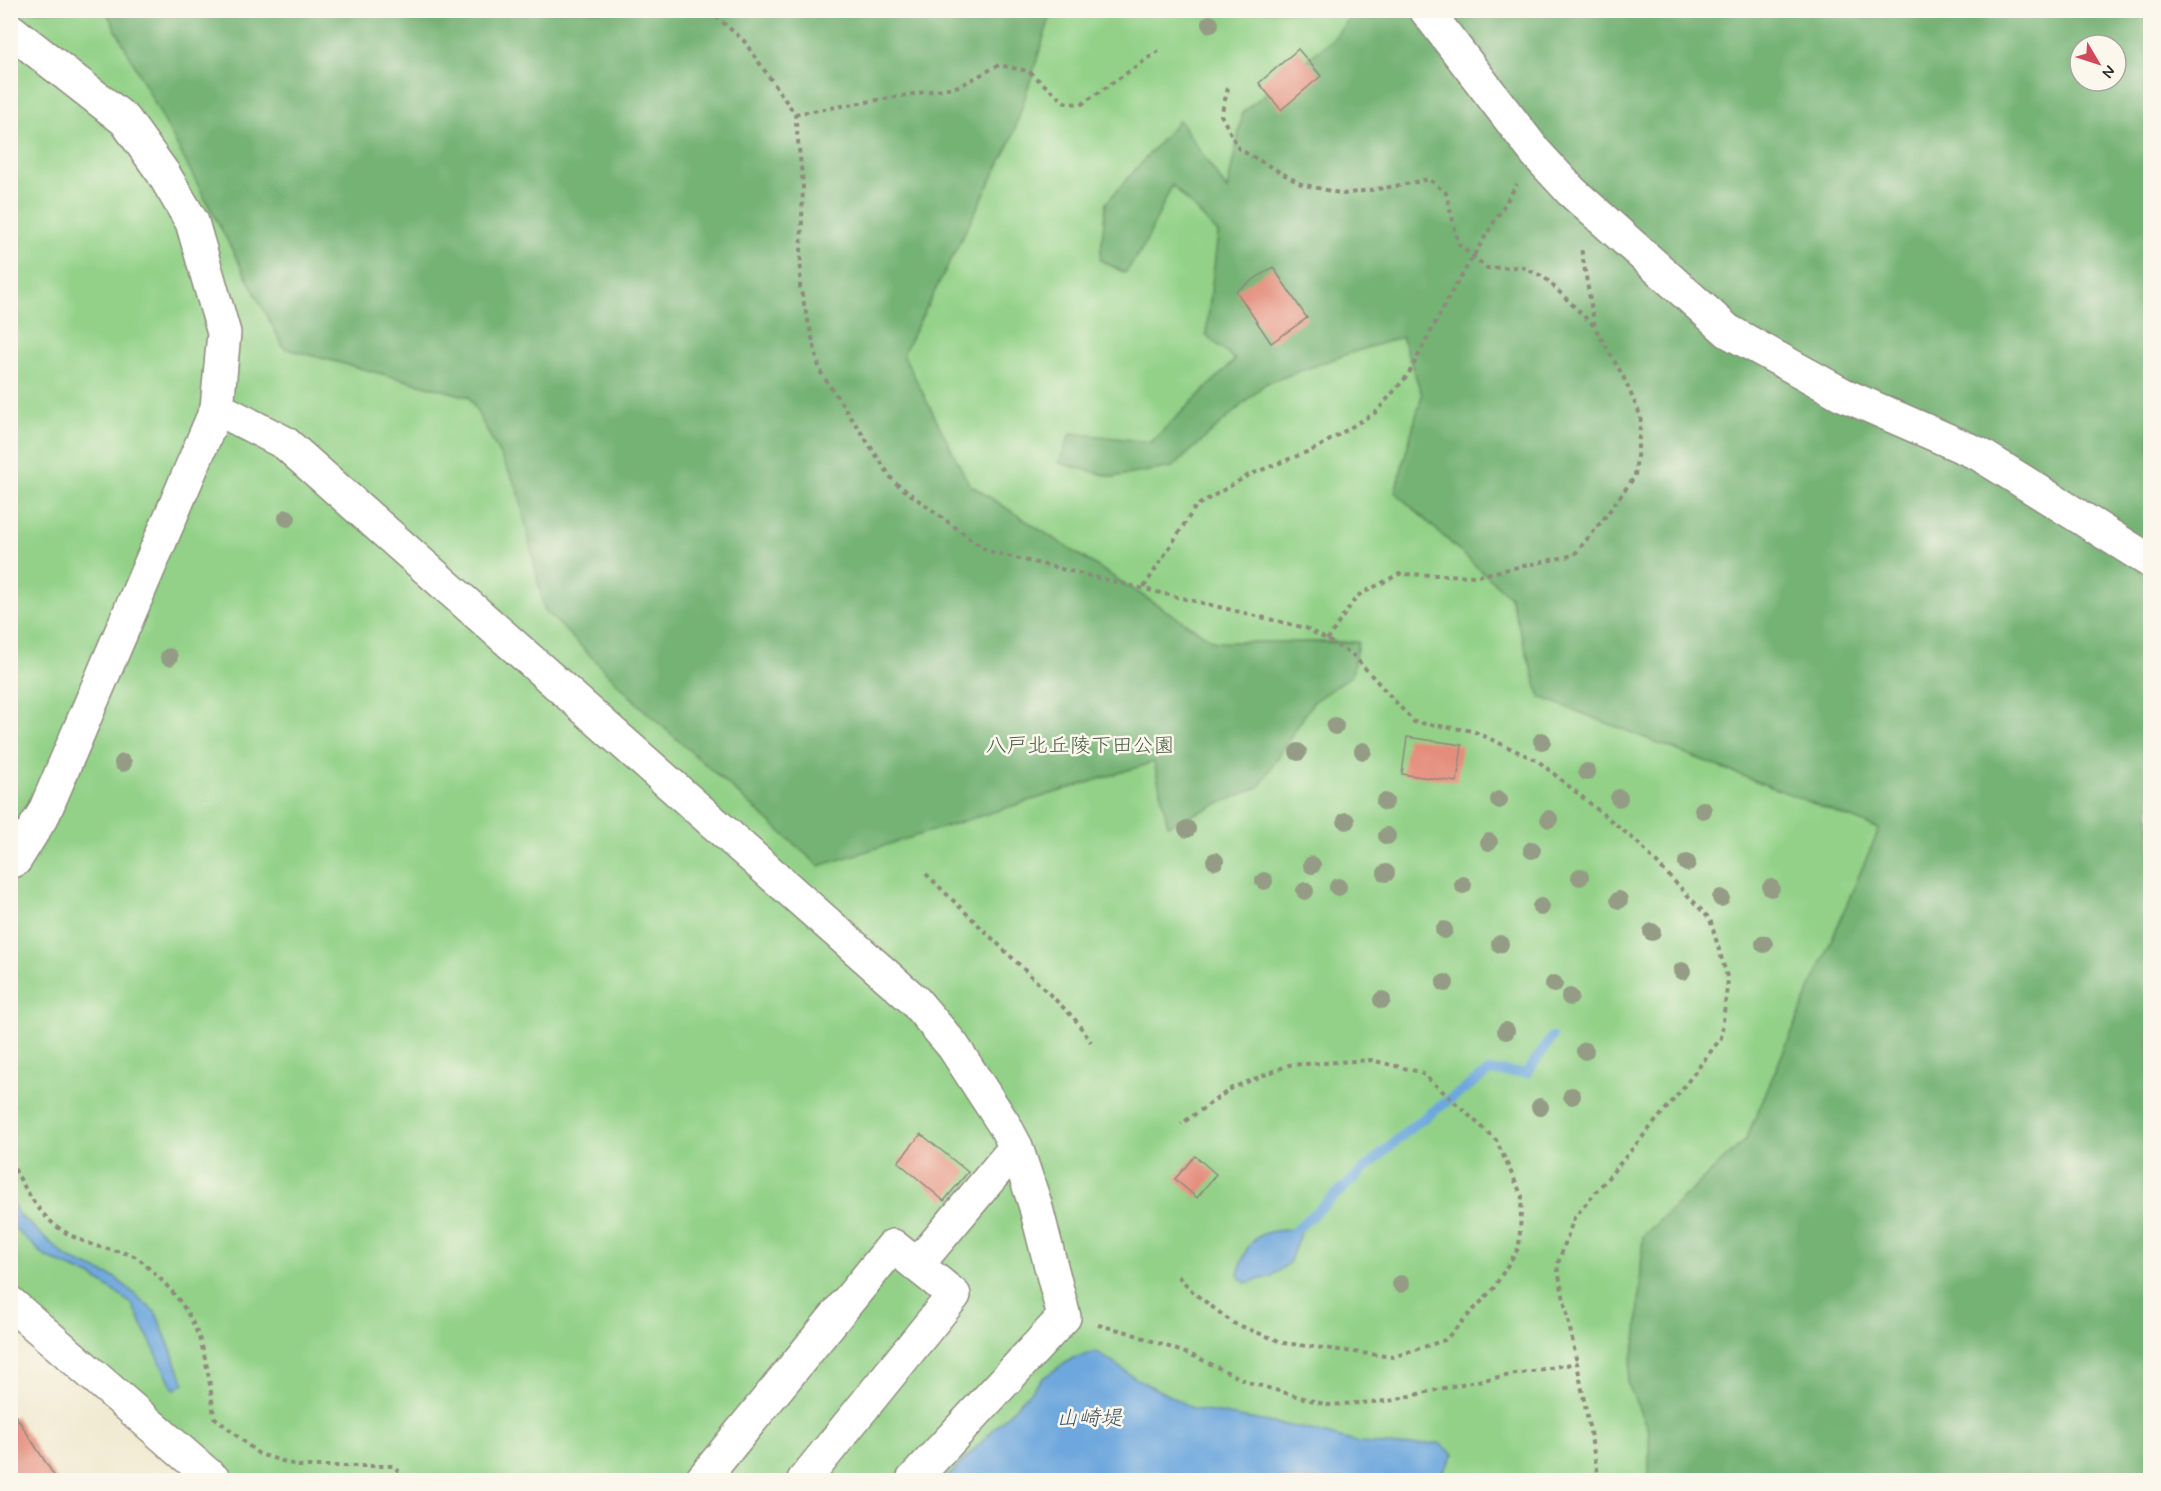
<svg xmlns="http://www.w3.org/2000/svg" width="2161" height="1491" font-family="Mynerve,'Klee One',sans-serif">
<rect width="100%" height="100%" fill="#fbf7ec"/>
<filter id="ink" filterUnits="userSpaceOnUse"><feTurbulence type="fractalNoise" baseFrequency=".0167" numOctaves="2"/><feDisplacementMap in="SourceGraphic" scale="12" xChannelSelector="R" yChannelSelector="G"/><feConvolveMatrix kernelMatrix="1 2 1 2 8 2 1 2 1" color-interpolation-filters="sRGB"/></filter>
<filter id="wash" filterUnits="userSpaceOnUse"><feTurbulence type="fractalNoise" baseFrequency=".008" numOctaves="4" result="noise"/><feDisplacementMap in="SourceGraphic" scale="24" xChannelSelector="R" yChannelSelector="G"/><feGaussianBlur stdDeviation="1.35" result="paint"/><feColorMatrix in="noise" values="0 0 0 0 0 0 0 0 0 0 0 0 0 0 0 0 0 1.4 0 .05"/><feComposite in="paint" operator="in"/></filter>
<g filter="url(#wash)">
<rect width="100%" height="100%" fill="#f1ead1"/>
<polygon fill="#92d187" stroke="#5e7e59" stroke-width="1.5" points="11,11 1499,11 1812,303 2150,1480 212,1480 11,1303"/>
<g fill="#75b374" stroke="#506f50" stroke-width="1.5" fill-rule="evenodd">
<polygon points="106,11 1052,11 1012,139 903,354 969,484 1215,642 1358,642 1352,675 1313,702 1259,787 1168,825 1154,762 819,866 642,708 544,609 518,489 469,397 284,348"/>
<path d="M1355,11H2150V1480H1649V1432L1627,1382L1637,1335L1643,1236L1746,1139L1879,829L1540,697L1510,597L1395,492L1422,395L1402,337L1347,354L1265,384L1173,467L1113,477L1059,463L1071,433L1151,442L1235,360L1206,335L1218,233L1172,185L1144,246L1125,273L1100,260L1106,203L1179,120L1227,190L1243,112L1333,39ZM2080,45H2116V81H2080Z"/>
</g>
<g fill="#6da7dd" stroke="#4c6984" stroke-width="1.5">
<polygon points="10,1196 18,1214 68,1258 116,1278 156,1313 184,1383 174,1390 132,1304 93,1277 46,1257 11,1225"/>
<path d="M1303,1226L1289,1263L1270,1277L1245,1283L1238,1275C1244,1253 1249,1234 1275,1231C1286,1230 1293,1230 1303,1226Z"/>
<polygon points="1097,1352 1137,1379 1194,1409 1307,1429 1359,1443 1400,1446 1439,1443 1454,1454 1437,1480 945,1480 1044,1377 1073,1358"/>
</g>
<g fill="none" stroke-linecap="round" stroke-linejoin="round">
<polyline stroke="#6da7dd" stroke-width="10" points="1289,1236 1413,1126 1470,1085 1490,1071 1527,1073 1552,1037"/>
</g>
<g id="blocks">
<g fill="#e48d7c">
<polygon points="1298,49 1321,76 1281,110 1259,83"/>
<polygon points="1273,267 1307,318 1271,343 1236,291"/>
<polygon points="1407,737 1462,745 1457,782 1402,774"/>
<polygon points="921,1134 968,1172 944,1201 898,1162"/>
<polygon points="1195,1156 1216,1174 1197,1198 1175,1179"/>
<polygon points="16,1416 57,1480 10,1480 10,1420"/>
</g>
</g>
</g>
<g filter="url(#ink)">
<use href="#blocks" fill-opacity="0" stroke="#8e8a7e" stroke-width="1.5"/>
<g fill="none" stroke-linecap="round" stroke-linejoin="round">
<defs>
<g id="minor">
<polyline points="1426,10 1536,153 1571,191 1728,331 1842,394 1979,454 2150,561"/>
<polyline points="10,30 125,120 163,173 192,222 224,333 217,408 44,813 15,860 10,862"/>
<polyline points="217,408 285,443 914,1000 953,1046 1005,1126 1016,1147 1035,1204 1064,1317 913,1480"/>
<polyline points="917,1265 1016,1147"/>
<polyline points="10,1303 214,1480"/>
<polyline points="702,1480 893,1246 954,1295 804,1480"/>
</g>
</defs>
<use href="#minor" stroke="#8e8a7e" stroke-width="36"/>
<g stroke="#8e8a7e" stroke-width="4" stroke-dasharray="4.5 4.5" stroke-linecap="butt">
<polyline points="709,10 744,41 795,114 803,184 800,287 820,371 894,482 987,551 1306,628 1352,654 1414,722 1473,731 1538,761 1636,841 1710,919 1728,980 1721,1038 1676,1097 1574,1218 1557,1266 1577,1363"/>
<polyline points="1228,88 1221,115 1239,149 1301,184 1343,194 1397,186 1429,179 1446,193 1459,245 1487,268 1522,267 1544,277 1594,326"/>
<polyline points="795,114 960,86 999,65 1028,71 1066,103 1082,104 1160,50"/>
<polyline points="1144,587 1196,506 1249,475 1317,448 1376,412 1408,375 1451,293 1517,184"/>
<polyline points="1327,640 1357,596 1399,574 1477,576 1574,555 1605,517 1635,476 1641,417 1623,376 1595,328 1581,248"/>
<polyline points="926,874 1074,1018 1091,1042"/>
<path d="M10,1161C34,1204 45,1229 94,1245C107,1250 122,1251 134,1256C142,1260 149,1269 155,1274C202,1317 207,1357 214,1417L259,1454L299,1466H393L409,1480"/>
<polyline points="1178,1276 1194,1293 1233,1323 1284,1343 1393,1357 1445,1340 1493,1289 1519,1247 1522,1196 1496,1140 1438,1087 1420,1072 1371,1060 1289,1065 1232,1088 1181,1124"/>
<polyline points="1098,1325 1127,1332 1194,1356 1248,1382 1327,1405 1389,1401 1466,1383 1577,1363 1599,1480"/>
</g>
<use href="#minor" stroke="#fff" stroke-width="33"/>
</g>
<g fill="#959c85">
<circle cx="1210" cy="24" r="9"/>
<circle cx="287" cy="518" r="9"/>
<circle cx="169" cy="657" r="9"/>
<circle cx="1335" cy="726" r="9"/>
<circle cx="1542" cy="741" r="9"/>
<circle cx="1363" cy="751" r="9"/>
<circle cx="1298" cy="752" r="9"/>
<circle cx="123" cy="763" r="9"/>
<circle cx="1587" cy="772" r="9"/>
<circle cx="1619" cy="798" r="9"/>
<circle cx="1499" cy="800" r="9"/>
<circle cx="1385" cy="802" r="9"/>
<circle cx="1703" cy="810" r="9"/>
<circle cx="1549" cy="819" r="9"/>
<circle cx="1346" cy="821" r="9"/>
<circle cx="1187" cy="829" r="9"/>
<circle cx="1387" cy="836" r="9"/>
<circle cx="1489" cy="842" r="9"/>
<circle cx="1532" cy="850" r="9"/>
<circle cx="1215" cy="861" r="9"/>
<circle cx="1687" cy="863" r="9"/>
<circle cx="1312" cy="865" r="9"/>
<circle cx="1386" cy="873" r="9"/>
<circle cx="1580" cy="877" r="9"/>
<circle cx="1264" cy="881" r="9"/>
<circle cx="1463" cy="885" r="9"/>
<circle cx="1338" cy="887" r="9"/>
<circle cx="1771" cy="888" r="9"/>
<circle cx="1305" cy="891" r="9"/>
<circle cx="1721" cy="898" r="9"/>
<circle cx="1619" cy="900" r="9"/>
<circle cx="1541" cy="907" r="9"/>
<circle cx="1444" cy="930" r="9"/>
<circle cx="1652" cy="932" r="9"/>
<circle cx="1500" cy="944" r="9"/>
<circle cx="1764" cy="944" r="9"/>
<circle cx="1682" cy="971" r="9"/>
<circle cx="1445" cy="983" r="9"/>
<circle cx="1554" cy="984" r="9"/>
<circle cx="1570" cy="997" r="9"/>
<circle cx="1382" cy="1000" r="9"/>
<circle cx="1506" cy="1031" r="9"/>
<circle cx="1585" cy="1051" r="9"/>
<circle cx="1572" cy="1096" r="9"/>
<circle cx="1540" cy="1107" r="9"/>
<circle cx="1401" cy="1284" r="9"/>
</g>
</g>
<g text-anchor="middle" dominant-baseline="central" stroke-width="5" stroke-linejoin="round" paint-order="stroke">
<g font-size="21" fill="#4a5d47" stroke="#fbf7ec">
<text x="1080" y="746">八戸北丘陵下田公園</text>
</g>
<g font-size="22" font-style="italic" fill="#425669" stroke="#fbf7ec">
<text x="1089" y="1419">山崎堤</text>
</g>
</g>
<rect width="2161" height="1491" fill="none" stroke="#fbf7ec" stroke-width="36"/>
<g transform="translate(2098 63) rotate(129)"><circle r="28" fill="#fbf7ec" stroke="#a8a59f" stroke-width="1.5"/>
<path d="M0-4.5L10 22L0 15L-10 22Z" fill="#d1495b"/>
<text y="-9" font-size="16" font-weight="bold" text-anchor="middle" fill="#2b2b2b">N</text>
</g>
</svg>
